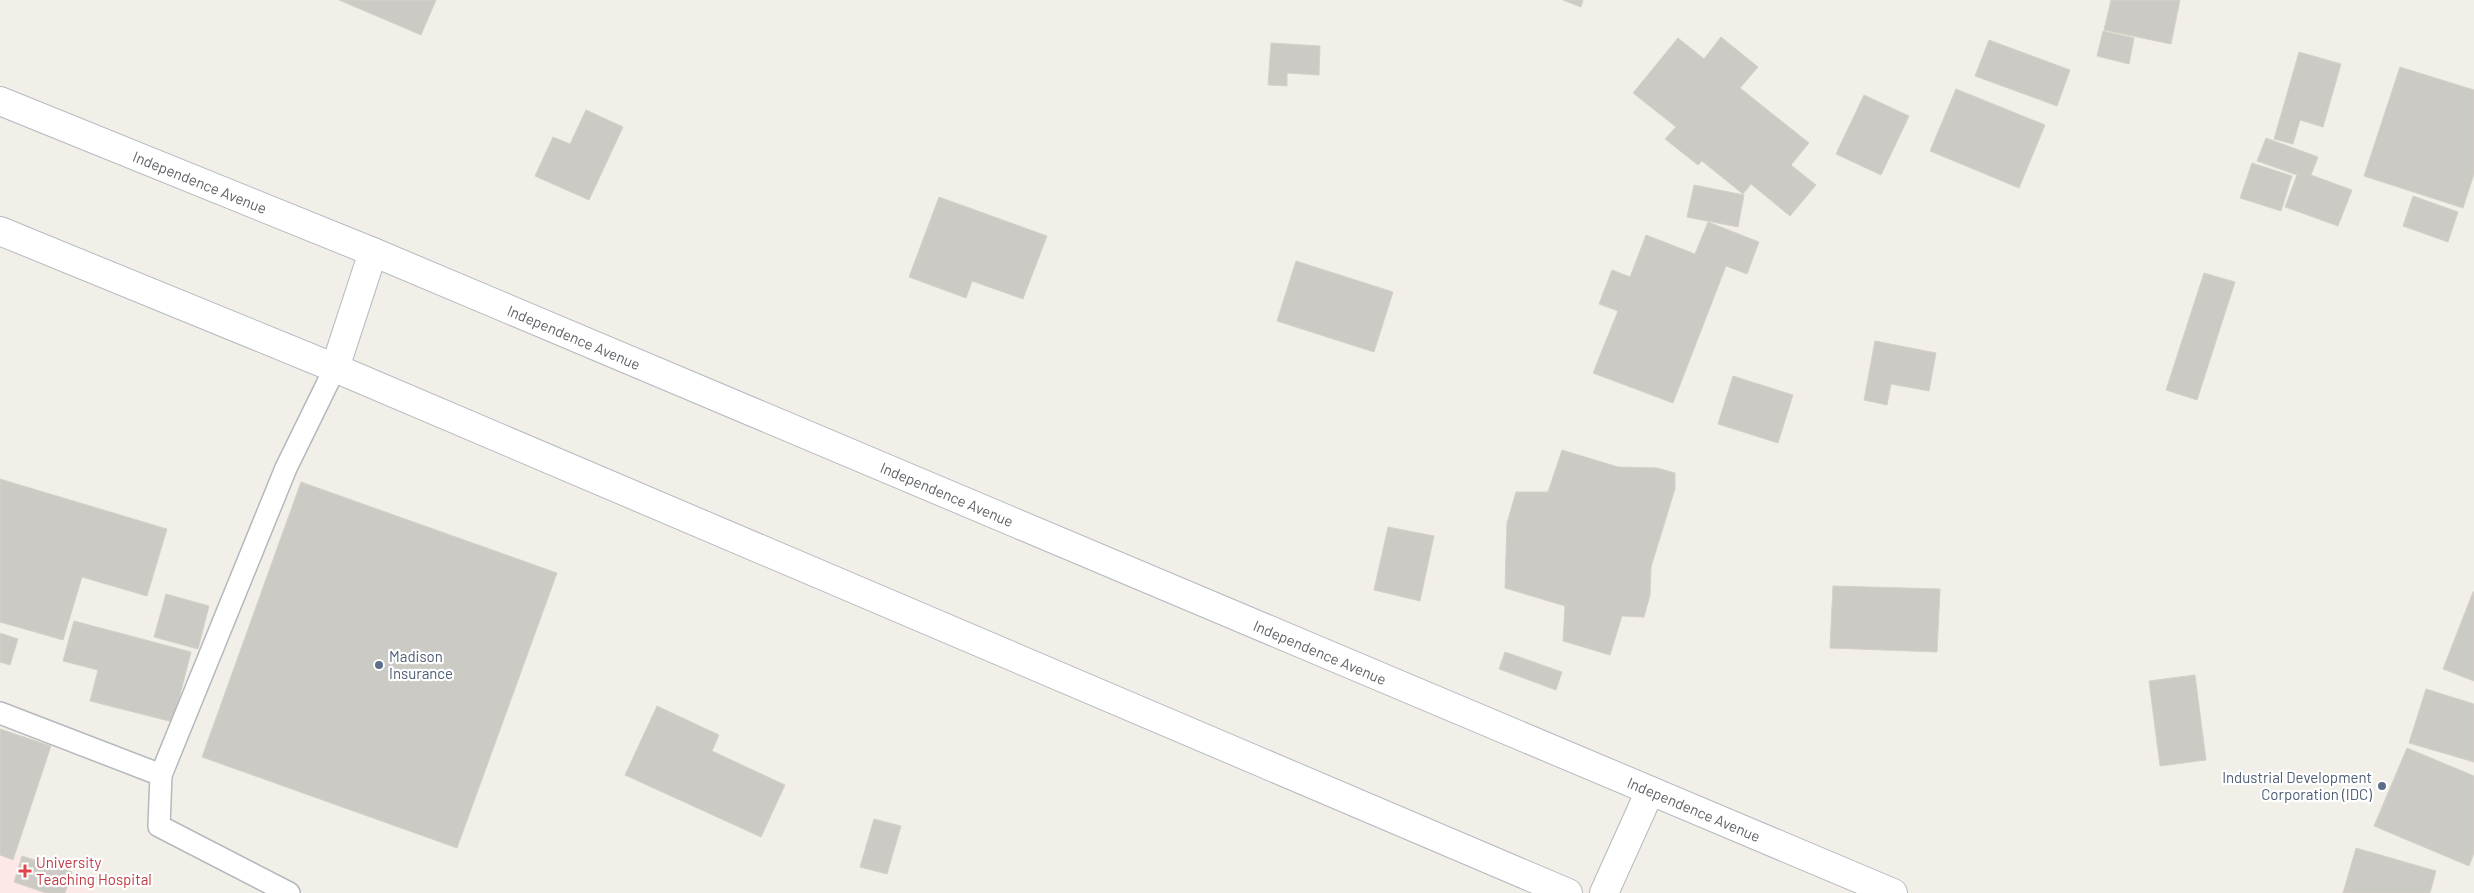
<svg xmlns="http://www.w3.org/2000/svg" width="2474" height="893" font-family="Barlow,sans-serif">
<rect width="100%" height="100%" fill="#f1efe8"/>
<polygon fill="#fce8e6" points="0,848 98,893 0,893"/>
<g fill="#cccac5" stroke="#d6d1c6">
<polygon points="339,0 436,0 421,35"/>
<polygon points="1563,0 1583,0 1581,7"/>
<polygon points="2111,0 2180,0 2171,44 2104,30"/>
<polygon points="2103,31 2134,38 2129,64 2097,56"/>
<polygon points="1721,37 1758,67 1740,88 1809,143 1791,165 1816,185 1790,216 1751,184 1743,194 1702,161 1698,165 1665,139 1676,127 1633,93 1678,38 1704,59"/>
<polygon points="1989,40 2070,70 2057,106 1975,76"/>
<polygon points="1271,43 1320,46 1319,75 1287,73 1287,86 1268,85"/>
<polygon points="2299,52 2341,64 2323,127 2300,120 2293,144 2274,139"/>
<polygon points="2400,67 2474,90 2474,174 2463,208 2364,176"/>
<polygon points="1956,89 2045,125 2019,188 1930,151"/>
<polygon points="1864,95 1909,116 1881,175 1836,154"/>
<polygon points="586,110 623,127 589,200 535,176 553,137 570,144"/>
<polygon points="2266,138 2318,157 2311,175 2352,190 2338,226 2285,207 2297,175 2257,161"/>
<polygon points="2252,163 2292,176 2281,211 2240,198"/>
<polygon points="1694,185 1744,195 1738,227 1687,217"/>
<polygon points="2413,196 2458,212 2448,242 2403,226"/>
<polygon points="939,197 1047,236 1023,299 972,281 966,298 909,277"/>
<polygon points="1708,222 1759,242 1747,274 1726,266 1673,403 1593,373 1618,311 1599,304 1612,270 1630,277 1646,235 1695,254"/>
<polygon points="1296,261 1393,292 1374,352 1277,321"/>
<polygon points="2204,273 2235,282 2197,400 2166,390"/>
<polygon points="1875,341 1936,353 1929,391 1891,384 1887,405 1864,400"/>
<polygon points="1733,376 1793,395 1778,443 1718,424"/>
<polygon points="1562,450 1618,467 1657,468 1675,473 1675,489 1651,567 1650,595 1644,617 1622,616 1610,655 1563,641 1565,606 1505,588 1507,523 1516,492 1548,492"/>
<polygon points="0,479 167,529 147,596 82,577 63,640 0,622"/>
<polygon points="301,482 557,573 457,848 202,757"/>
<polygon points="1388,527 1434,536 1420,601 1374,590"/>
<polygon points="1833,586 1940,589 1937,652 1830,648"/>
<polygon points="2473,592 2474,592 2474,681 2443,669"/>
<polygon points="166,594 209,606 198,649 154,637"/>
<polygon points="74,621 191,652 173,722 90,701 98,670 63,661"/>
<polygon points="0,633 18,639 10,665 0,662"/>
<polygon points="1505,652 1562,672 1556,690 1499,669"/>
<polygon points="2195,675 2206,760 2160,766 2149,681"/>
<polygon points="2426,689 2474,704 2474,762 2409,743"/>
<polygon points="657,706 719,735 712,751 785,785 761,837 625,775"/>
<polygon points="0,729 51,746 13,860 0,855"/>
<polygon points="2407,748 2474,776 2474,853 2469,866 2374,826"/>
<polygon points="874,819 901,826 887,874 860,867"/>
<polygon points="2356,848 2436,871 2430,893 2343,893"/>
<polygon points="22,856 72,872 65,893 46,893 14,882"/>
</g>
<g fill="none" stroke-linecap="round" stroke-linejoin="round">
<defs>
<g id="lane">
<polyline points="0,713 161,775"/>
<polyline points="289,893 159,826 161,775 286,468 335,368"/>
</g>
<polyline id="street" points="1604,893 1650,791"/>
<g id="secondary">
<polyline points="0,101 373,252 1893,893"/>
<polyline points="0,231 335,368 1568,893"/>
<polyline points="335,368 373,252"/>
</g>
</defs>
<use href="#lane" stroke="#b5b8bc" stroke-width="24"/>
<use href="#street" stroke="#b5b8bc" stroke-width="30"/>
<use href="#secondary" stroke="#b6babf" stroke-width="30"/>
<use href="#lane" stroke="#fff" stroke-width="21"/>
<use href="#street" stroke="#fff" stroke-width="28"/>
<use href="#secondary" stroke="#fff" stroke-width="28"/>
</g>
<g fill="#5c6f8a" stroke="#fff" stroke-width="2">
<circle cx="379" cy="665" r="5"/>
<circle cx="2382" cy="786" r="5"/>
</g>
<path fill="#e0444e" stroke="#fff" stroke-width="2" d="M22.5 863.5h5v5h5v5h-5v5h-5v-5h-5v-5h5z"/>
<g text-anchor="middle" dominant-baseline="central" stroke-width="4.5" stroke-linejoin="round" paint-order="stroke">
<g font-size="15" fill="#5f6368" stroke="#fff">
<text transform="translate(200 182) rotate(22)">Independence Avenue</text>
<text transform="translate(574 337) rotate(23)">Independence Avenue</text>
<text transform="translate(947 494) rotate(23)">Independence Avenue</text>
<text transform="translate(1320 652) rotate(23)">Independence Avenue</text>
<text transform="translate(1694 809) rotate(23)">Independence Avenue</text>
</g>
<g font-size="15" fill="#4e5e75" stroke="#fff" text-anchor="start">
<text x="389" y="656">Madison<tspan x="389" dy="17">Insurance</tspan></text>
<text x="2372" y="777" text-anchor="end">Industrial Development<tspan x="2372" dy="17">Corporation (IDC)</tspan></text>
</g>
<g font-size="15" fill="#be3a42" stroke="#fff" text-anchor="start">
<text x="36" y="862">University<tspan x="36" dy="17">Teaching Hospital</tspan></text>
</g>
</g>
</svg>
